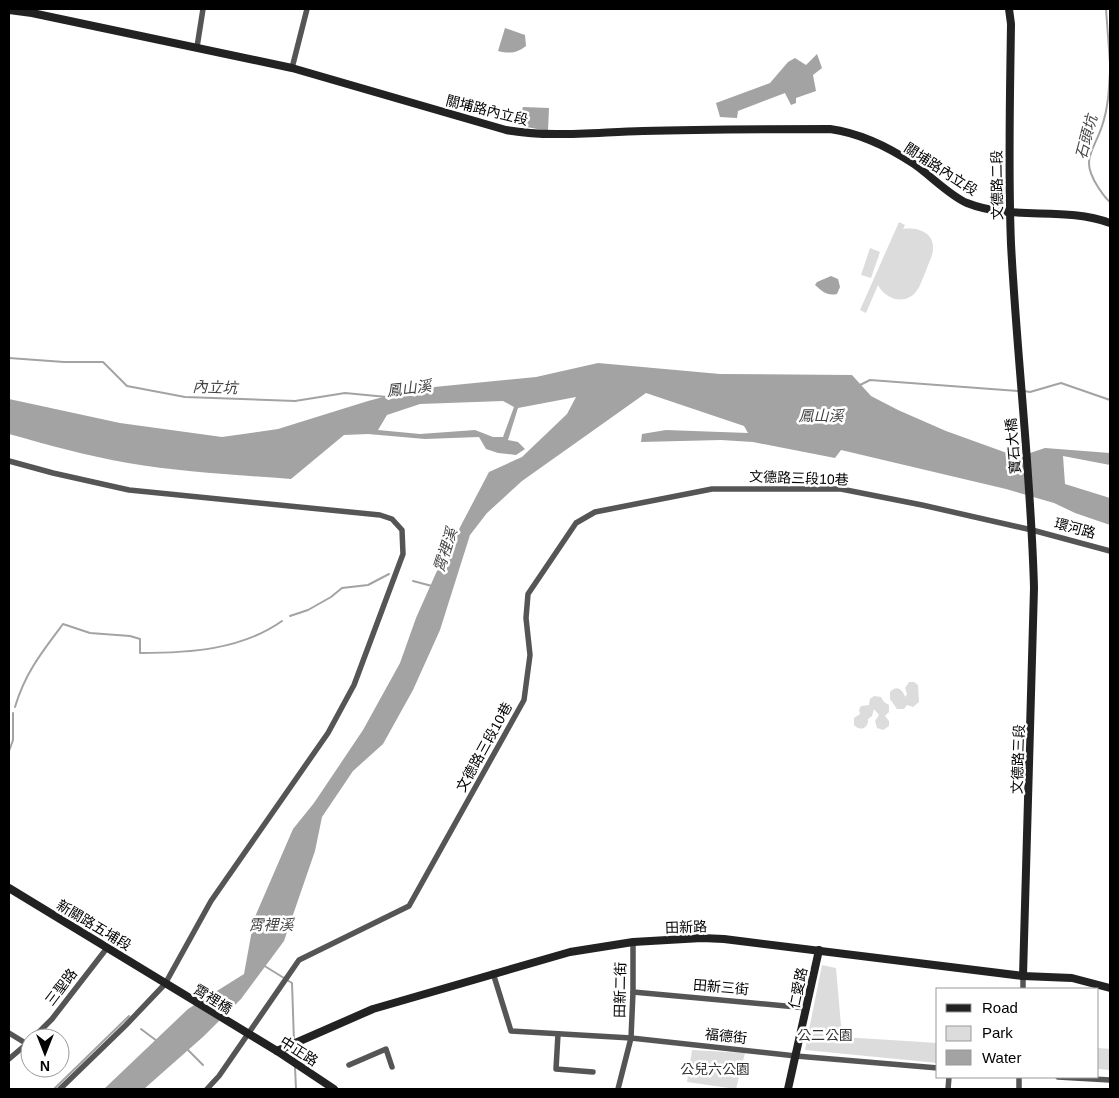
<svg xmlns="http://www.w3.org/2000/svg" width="1119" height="1098" font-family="Arial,'Noto Sans TC',sans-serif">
<rect width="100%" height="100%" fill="#fff"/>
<g fill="#dcdcdc">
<path d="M899,222L905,225L903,229C917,227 934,232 933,249C933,256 928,264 926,271C922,279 920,289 913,295C900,305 884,297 878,285L866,313L860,310Z"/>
<polygon points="870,248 880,252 871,278 861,275"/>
<path d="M909,682H914L918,685L919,702L913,707L907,705L904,709H897L890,699V692C897,684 903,690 905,697L907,694L905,688Z"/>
<path d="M874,696L881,697L884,702L889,705V712L885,716L889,721V726L883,730L877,728L875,721L879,715L874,709L872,716L868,719C869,728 860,732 854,725V718L860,714L859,710L861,706L869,705L870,699Z"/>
<polygon points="822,965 836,968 842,1037 938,1043 938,1063 805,1050"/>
<polygon points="1098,1048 1110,1049 1110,1070 1098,1069"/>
<polygon points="692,1050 745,1053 736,1089 687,1082"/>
</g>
<g fill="#a3a3a3" fill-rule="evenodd">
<path d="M505,28L525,35L526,46C517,53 510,54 498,51Z"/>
<polygon points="817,54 822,68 813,75 816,91 796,98 796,103 791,105 785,93 738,111 737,118 720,117 716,103 770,83 788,62 795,58 806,65"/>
<polygon points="523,107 549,108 548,131 516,125"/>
<path d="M831,276L838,279L840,287L837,294C827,296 823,292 815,285L817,282Z"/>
<path d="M598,363L720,374L852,375L871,396L898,410L946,431L1018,457L1045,448L1110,453V465L1063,456L1065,484L1110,498V525L1075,513L1054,503L1006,489L841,450L835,458L753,442L721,440L641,442L642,434L666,430L748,433L744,426L646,393L522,481L487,513L470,535L440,630L413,690L383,744L353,771L322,817L315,851L284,941L241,999L204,1036L144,1089H104L188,1009L244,974L254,919L293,829L314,803L363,730L400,663L416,618L436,573L489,472L522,457L567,414L576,397L518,408L508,440L518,442L525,449L516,455L498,453L486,449L479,437L425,439L368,434L344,435L291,479C237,475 181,472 128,463C88,456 48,445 9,434V399L120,423L222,437L278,429L368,401L414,389L536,377ZM503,401L514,407L503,437H493L475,430L420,434L378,430L387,415L420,404Z"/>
</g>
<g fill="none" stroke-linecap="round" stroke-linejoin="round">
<g stroke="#a3a3a3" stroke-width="2">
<polyline points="1106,9 1110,63"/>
<path d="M1110,72C1109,90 1108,109 1102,126C1093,153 1080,159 1098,187C1102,193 1105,198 1110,202"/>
<polyline points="9,358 64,362 103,362 127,386 185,397 295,401 345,393 387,397"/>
<polyline points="858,386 870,380 1019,391"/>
<polyline points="1024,391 1030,392 1061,383 1110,400"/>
<polyline points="413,581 432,586"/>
<polyline points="290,616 308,610 331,597 342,588 368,585 389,574"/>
<path d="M15,707C25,673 42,652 63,624L90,633L130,636L140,639V653C189,653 241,650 282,621"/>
<polyline points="9,751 13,740 13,713"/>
<polyline points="263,965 292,983 294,1042"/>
<polyline points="141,1029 157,1041"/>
<polyline points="294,1047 295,1059"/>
<polyline points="187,1049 203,1065"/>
<polyline points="295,1067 296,1089"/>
<polyline points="54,1089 129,1016"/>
</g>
<g stroke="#555" stroke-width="5.5">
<polyline points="197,47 203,9"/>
<polyline points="292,68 307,9"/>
<polyline points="9,461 53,473 129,490 380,515 392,519 402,530 403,554 354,685 328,733 211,901 165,984 126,1025 60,1089"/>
<polyline points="493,973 511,1031 631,1038 796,1056 938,1068"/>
<polyline points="1023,989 1023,976"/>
<polyline points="633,992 807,1008"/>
<polyline points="9,1033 27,1044"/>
<polyline points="558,1034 556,1069 593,1072"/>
<polyline points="33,1038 52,1019 107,948"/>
<polyline points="9,1059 30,1041"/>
<polyline points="349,1065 386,1049 392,1067"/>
<polyline points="1058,1077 1110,1080"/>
<polyline points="207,1089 219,1076 299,960 409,906 524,700 530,655 526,618 528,594 576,523 595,512 712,489 841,489 922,505 1032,530 1110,551"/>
<polyline points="618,1089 631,1038 633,992 633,942"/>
<polyline points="948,1089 949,1077"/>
<polyline points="1019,1089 1019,1077"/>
</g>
<g stroke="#222" stroke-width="8">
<path d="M1009,9L1011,24C1010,97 1008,170 1011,244C1017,359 1031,473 1034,588L1023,976"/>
<path d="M9,10L32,13L292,68L506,130C551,138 597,132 643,131C705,129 768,129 830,129C859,133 890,148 914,164C930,175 950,196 967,203C1012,221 1064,206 1110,223"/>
<polyline points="9,888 277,1051 334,1089"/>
<polyline points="277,1051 373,1009 570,952 633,942 702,938 724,939 1023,976 1072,978 1110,988"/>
<polyline points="788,1089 819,950"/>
</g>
</g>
<g text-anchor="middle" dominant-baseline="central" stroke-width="5" stroke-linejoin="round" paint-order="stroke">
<g font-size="14" fill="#000" stroke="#fff">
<text transform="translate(487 110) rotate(14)">關埔路內立段</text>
<text transform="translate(941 169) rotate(33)">關埔路內立段</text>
<text transform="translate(997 185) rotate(-91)">文德路二段</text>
<text transform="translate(1013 446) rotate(-95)">寶石大橋</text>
<text transform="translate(799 478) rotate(2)">文德路三段10巷</text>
<text transform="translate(1075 528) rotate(15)">環河路</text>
<text transform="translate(484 747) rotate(-61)">文德路三段10巷</text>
<text transform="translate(1018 759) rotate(-88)">文德路三段</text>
<text transform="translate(94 925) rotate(31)">新關路五埔段</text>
<text transform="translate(686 927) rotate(-2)">田新路</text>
<text transform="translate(61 987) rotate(-53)">三聖路</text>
<text transform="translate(721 987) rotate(5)">田新三街</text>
<text transform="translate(798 988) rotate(-78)">仁愛路</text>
<text transform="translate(620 990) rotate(-89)">田新二街</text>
<text transform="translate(213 999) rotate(32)">霄裡橋</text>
<text transform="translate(726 1036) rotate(6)">福德街</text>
<text transform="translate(299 1051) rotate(33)">中正路</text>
</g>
<g font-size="14" fill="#333" stroke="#fff">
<text x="825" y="1035">公二公園</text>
<text x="715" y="1069">公兒六公園</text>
</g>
<g font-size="15" font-style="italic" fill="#444" stroke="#fff">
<text transform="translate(1086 137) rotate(-75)">石頭坑</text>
<text transform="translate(215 387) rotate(2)">內立坑</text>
<text transform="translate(409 388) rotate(-7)">鳳山溪</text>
<text x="821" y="415">鳳山溪</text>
<text transform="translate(445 550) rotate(-72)">霄裡溪</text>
<text x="271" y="924">霄裡溪</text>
</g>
</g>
<rect width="1119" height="1098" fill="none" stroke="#000000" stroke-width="20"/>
<rect x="936" y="988" width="162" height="90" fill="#ffffff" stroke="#999999"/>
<rect x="946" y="1004" width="25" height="8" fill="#222222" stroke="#999999"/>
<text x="982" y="1013" font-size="15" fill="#000000">Road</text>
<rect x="946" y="1026" width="25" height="15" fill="#dcdcdc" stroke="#999999"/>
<text x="982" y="1038" font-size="15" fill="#000000">Park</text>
<rect x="946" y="1050" width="25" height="15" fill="#a3a3a3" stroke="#999999"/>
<text x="982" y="1063" font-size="15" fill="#000000">Water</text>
<g transform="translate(45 1053) rotate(180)"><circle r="24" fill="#ffffff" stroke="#999999"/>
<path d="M0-4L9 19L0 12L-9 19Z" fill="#000000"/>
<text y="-8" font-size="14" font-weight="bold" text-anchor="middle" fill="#000000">N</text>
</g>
</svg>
